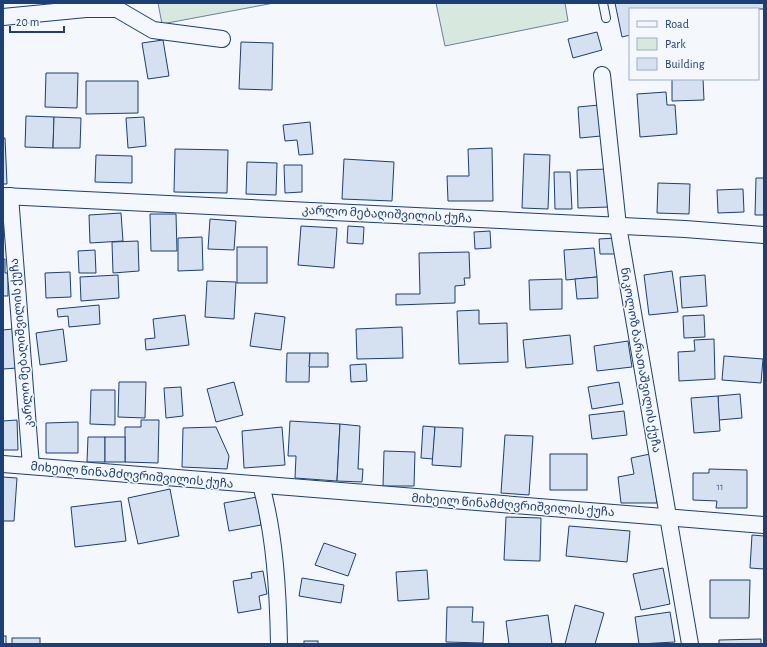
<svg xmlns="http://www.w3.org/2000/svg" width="767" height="647" font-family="'Alegreya Sans','Noto Sans Georgian',sans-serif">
<rect width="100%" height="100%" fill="#f4f7fb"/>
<g fill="#d7e8df" stroke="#687fa3">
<polygon points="158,3 274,3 162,24"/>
<polygon points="436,3 565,3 568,21 445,46"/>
</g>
<g fill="#d5e0f0" stroke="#1d3f73">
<polygon points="615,3 764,3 764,9 630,9 630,35 622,37"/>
<polygon points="597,32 602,50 573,58 568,39"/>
<polygon points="163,40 169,76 148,79 142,43"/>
<polygon points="241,42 273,43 272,90 239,89"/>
<polygon points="46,73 78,73 77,108 45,107"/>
<polygon points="672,79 703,79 704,100 672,101"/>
<polygon points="86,81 138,81 138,113 86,114"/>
<polygon points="666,92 667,105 675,105 677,134 640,137 637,94"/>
<polygon points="599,105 601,136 580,138 578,107"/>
<polygon points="26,116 54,117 53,148 25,147"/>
<polygon points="54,117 81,118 80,148 53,148"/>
<polygon points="144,117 146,146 128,148 126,118"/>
<polygon points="310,122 313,154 299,155 297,140 285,141 283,125"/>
<polygon points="3,138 5,138 7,184 3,184"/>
<polygon points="492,148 493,201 448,201 447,176 469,176 468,149"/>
<polygon points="175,149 228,150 227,193 174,192"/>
<polygon points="524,154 550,155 548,209 522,208"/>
<polygon points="96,155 132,156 132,183 95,182"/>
<polygon points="344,159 394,162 392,201 342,199"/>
<polygon points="247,162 277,163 276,195 246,194"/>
<polygon points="284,165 302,165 302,192 285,193"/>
<polygon points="609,169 609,207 578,208 577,170"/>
<polygon points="554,172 570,172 572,209 555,209"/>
<polygon points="756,178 764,178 764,215 755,215"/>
<polygon points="658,183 690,184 689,214 657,213"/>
<polygon points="743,189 744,212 718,213 717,190"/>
<polygon points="121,213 123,241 90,243 89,215"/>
<polygon points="150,214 176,214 177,251 151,251"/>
<polygon points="210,219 236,221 234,250 208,249"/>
<polygon points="301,226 337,228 334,268 298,265"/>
<polygon points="348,226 364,227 363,244 347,243"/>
<polygon points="490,231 491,248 475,249 474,232"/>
<polygon points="202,237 203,270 178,271 178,238"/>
<polygon points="616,238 616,254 600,254 599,239"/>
<polygon points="138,241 139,271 113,273 112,242"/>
<rect x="237" y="247" width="30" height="36"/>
<polygon points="594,248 597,277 566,280 564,250"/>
<polygon points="95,250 96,273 79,273 78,251"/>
<polygon points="469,252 470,278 464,278 465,285 455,286 455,303 396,305 396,294 420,294 419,253"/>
<polygon points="3,259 5,259 5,273 8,273 8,296 3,296"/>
<polygon points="672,271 678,312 649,315 644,275"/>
<polygon points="70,272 71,297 46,298 45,273"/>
<polygon points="118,275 119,298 81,301 80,277"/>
<polygon points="705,275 707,306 682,308 680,277"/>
<polygon points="597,277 598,298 577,299 575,279"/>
<polygon points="562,279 562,309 530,310 529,280"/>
<polygon points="207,281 236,282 234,319 205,317"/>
<polygon points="99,305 100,324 69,327 68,316 58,317 57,309"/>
<polygon points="479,310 479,324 507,323 508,362 459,364 457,311"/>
<polygon points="255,313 285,317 281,350 250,346"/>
<polygon points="185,315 189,345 146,350 145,339 155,338 153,319"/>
<polygon points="704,315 705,337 684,338 683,316"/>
<polygon points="402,327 403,358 357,359 356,329"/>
<polygon points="13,329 17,368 3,369 3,330"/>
<polygon points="63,329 67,361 40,365 36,333"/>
<polygon points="570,335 573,364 526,368 523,340"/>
<polygon points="714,339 715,379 679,381 678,352 695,351 694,340"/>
<polygon points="628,341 632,367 597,371 594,346"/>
<polygon points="287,353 310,353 309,382 286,382"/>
<polygon points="310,353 328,353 328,367 309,367"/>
<polygon points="724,356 763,359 761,383 722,380"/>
<polygon points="366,364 367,381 351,382 350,365"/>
<polygon points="119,382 146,382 145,418 118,417"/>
<polygon points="234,382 243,415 216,422 207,389"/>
<polygon points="619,382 623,404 592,409 588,387"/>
<polygon points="181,387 183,416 166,418 164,388"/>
<polygon points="91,390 115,390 115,425 90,424"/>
<polygon points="740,394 742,418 719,420 718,396"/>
<polygon points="718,396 720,431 694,433 691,398"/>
<polygon points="624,411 627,435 592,439 589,415"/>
<polygon points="17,420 18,450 3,450 3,421"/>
<polygon points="141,420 159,420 158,463 125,462 125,427 141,427"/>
<polygon points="290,421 340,424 337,481 295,478 296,456 288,456"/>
<polygon points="78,422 78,453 46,453 46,423"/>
<polygon points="340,424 360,426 358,469 363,469 362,482 337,481"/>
<polygon points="423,426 435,427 433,459 421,458"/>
<polygon points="216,427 229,456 227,469 182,467 183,428"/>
<polygon points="282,427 285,465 244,468 242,431"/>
<polygon points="435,427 463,428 461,467 432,465"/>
<polygon points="505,435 533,436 529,495 501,493"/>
<polygon points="88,437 105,437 105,462 87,462"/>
<rect x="105" y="437" width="20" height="25"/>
<polygon points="384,451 415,452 414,486 383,486"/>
<rect x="550" y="454" width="37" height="36"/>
<polygon points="650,454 657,503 621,503 618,477 634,474 631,458"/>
<polygon points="709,469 747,470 747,508 716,508 717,501 693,500 693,473 709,473"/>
<polygon points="3,477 17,478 14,521 3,521"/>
<polygon points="170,489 179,536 138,544 128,498"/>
<polygon points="257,497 261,525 229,531 224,503"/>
<polygon points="121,501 126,541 75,547 71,507"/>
<polygon points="506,517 541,518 540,561 504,560"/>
<polygon points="569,526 630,531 627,562 566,556"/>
<polygon points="752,535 764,536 764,569 750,568"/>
<polygon points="324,543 356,554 348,576 315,565"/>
<polygon points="663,568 670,604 641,610 633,574"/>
<polygon points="427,570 429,599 398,601 396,572"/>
<polygon points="263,571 267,594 259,596 261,609 238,613 233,581 252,578 251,573"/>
<polygon points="302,578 344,585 341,603 299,596"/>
<polygon points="710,580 750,580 749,618 710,618"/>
<polygon points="575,605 604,613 595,644 565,644"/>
<polygon points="447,607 473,607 472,622 484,622 483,643 446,642"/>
<polygon points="670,612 675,642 639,644 635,617"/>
<polygon points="548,615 552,644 509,644 506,621"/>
<rect x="3" y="636" width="3" height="8"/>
<rect x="12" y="638" width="28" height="6"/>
<polygon points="761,639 761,644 719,644 719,640"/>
<rect x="304" y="641" width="14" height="3"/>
</g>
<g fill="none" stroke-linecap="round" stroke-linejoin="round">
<defs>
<polyline id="service" points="603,3 606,18"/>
<g id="minor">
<polyline points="3,17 86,9 117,9 153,30 222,39"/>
<polyline points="602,75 618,226 690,644"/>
<polyline points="3,196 685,229 764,235"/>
<polyline points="10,196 31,466"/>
<polyline points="3,464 764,525"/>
<path d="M261,485C275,536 278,591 279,644"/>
</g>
</defs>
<use href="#service" stroke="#1d3f73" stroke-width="10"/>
<use href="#minor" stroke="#1d3f73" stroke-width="18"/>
<use href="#service" stroke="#f4f7fb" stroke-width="8"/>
<use href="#minor" stroke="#f4f7fb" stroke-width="16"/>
</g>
<g text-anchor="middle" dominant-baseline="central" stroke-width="3" stroke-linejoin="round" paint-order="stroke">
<g font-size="10" fill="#4b6792">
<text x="720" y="487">11</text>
</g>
<g font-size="12" fill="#1d3f73" stroke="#f4f7fb">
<text transform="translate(387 214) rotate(3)">კარლო მებაღიშვილის ქუჩა</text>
<text transform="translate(21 343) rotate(-95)">კარლო მებაღიშვილის ქუჩა</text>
<text transform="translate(641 360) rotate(80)">ნიკოლოზ ბარათაშვილის ქუჩა</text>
<text transform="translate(132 475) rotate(5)">მიხეილ წინამძღვრიშვილის ქუჩა</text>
<text transform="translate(513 505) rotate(4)">მიხეილ წინამძღვრიშვილის ქუჩა</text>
</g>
</g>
<rect width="767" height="647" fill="none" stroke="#1d3f73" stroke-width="8"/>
<rect x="629" y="8" width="130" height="72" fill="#f4f7fb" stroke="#9eadc5"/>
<rect x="637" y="21" width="20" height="6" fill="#f4f7fb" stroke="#9eadc5"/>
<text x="665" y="28" font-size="12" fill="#1d3f73">Road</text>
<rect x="637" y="38" width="20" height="12" fill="#d7e8df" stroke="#9eadc5"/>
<text x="665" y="48" font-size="12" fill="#1d3f73">Park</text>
<rect x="637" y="58" width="20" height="12" fill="#d5e0f0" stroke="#9eadc5"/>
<text x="665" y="68" font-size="12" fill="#1d3f73">Building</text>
<path d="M10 26v6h54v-6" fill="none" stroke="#1d3f73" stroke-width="2"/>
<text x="16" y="26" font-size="12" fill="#1d3f73" stroke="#f4f7fb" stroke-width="3" paint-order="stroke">20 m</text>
</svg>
